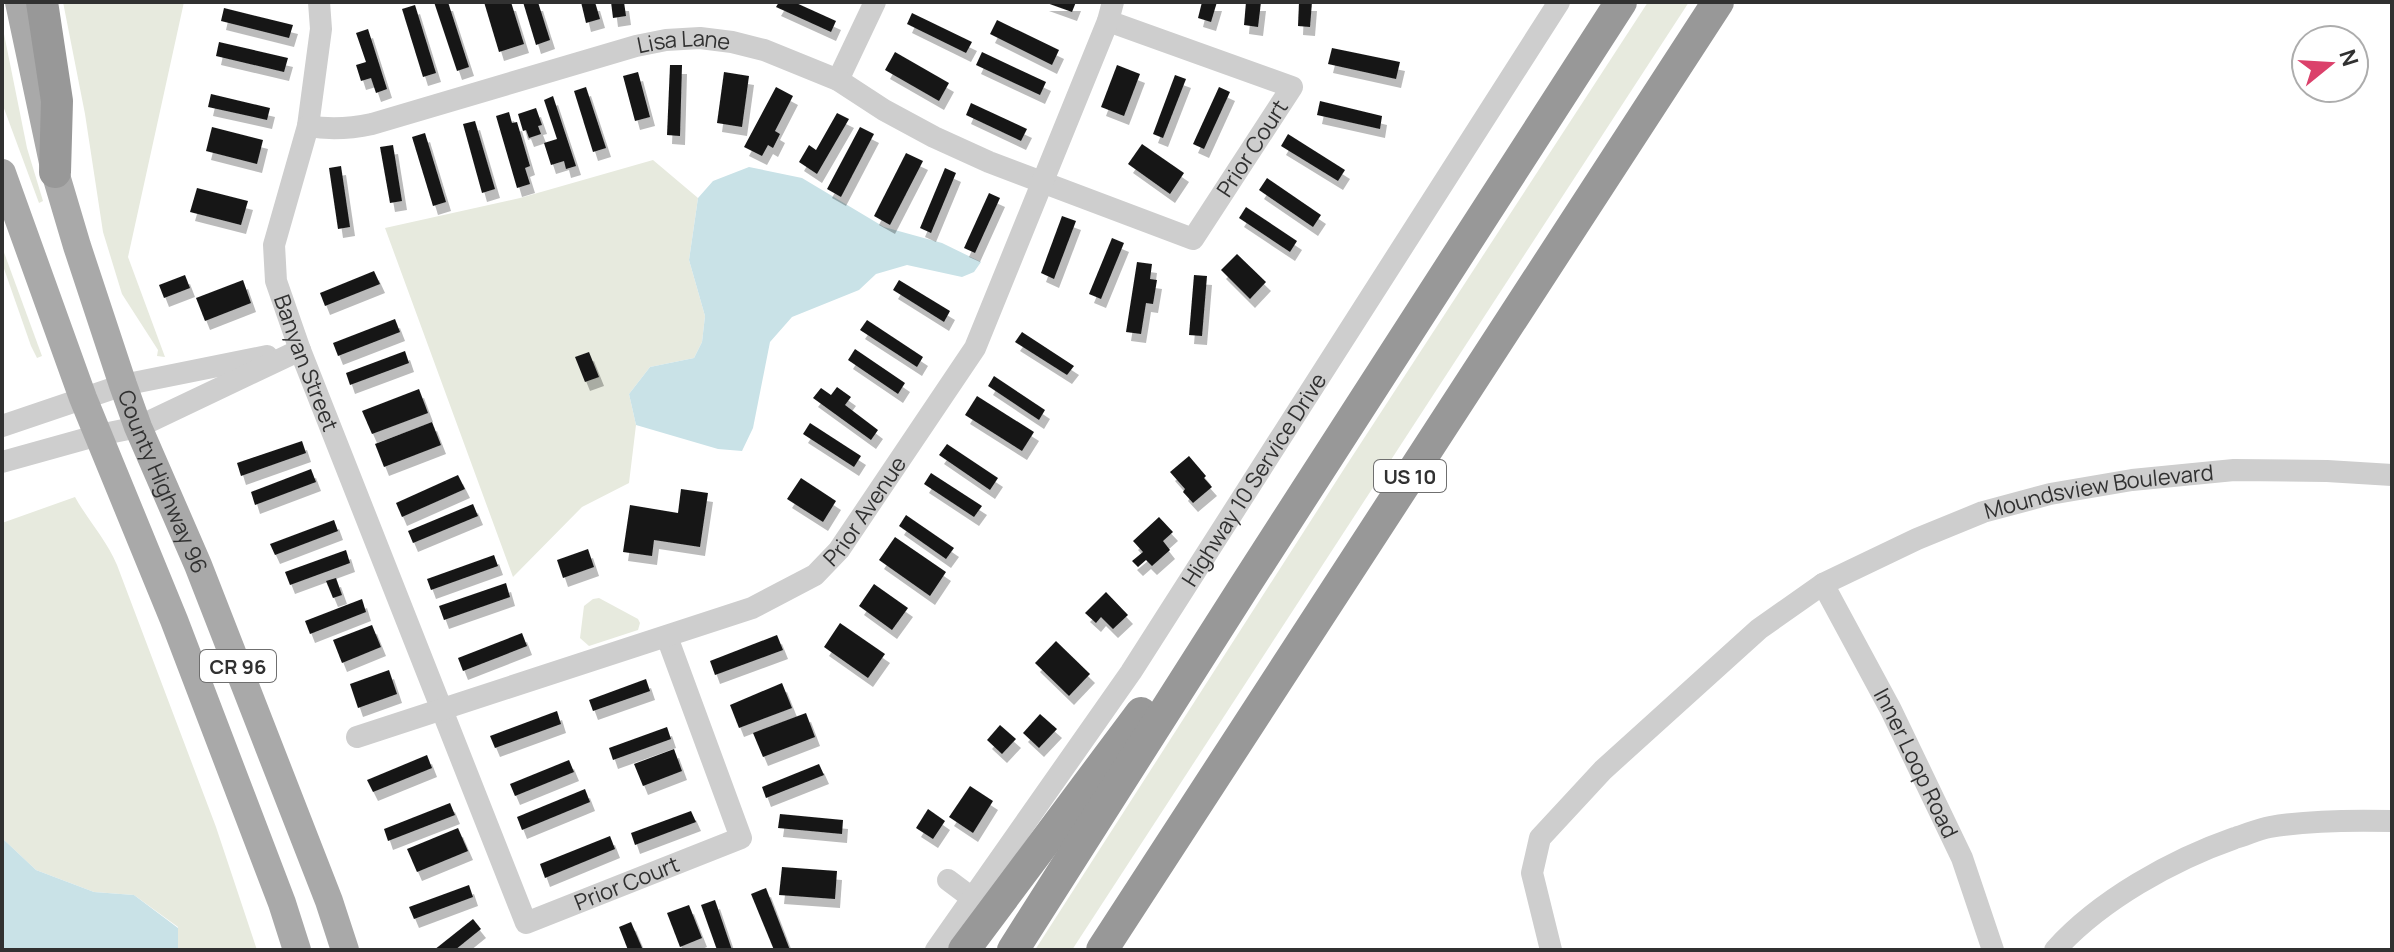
<svg xmlns="http://www.w3.org/2000/svg" width="2394" height="952" font-family="Manrope,sans-serif">
<defs>
<filter id="shadow"><feDropShadow dx="5" dy="9" stdDeviation="0" flood-color="#0004"/></filter>
</defs>
<rect width="100%" height="100%" fill="#fff"/>
<g fill="#e7eade">
<polygon points="63,2 184,2 128,257 165,357 157,356 158,350 122,294 103,232 85,114"/>
<polygon points="1648,2 1689,2 1072,950 1035,950 1344,469"/>
<polygon points="2,24 27,148 43,201 39,203 2,103"/>
<polygon points="653,160 698,198 689,260 705,316 702,342 694,358 650,367 629,394 636,425 629,483 582,507 513,577 385,228 520,198"/>
<polygon points="2,247 42,356 37,358 31,346 2,263"/>
<path d="M75,497C89,522 106,539 117,565L216,827L257,950H178V927L134,895L94,892L36,870L2,838V523Z"/>
<polygon points="599,598 638,619 640,623 638,630 589,646 580,638 584,606 593,599"/>
</g>
<g fill="#c9e2e7">
<polygon points="749,167 802,178 884,227 942,243 981,262 974,272 962,277 907,265 876,274 859,290 792,317 770,342 753,428 742,451 718,449 636,425 629,394 650,367 694,358 702,342 705,316 689,260 698,198 713,181"/>
<polygon points="2,838 36,870 94,892 134,895 178,928 178,950 2,950"/>
</g>
<g fill="#181818" filter="url(#shadow)">
<polygon points="434,2 448,2 469,67 457,71"/>
<polygon points="484,2 511,2 524,44 499,52"/>
<polygon points="523,2 538,2 550,40 536,45"/>
<polygon points="581,2 595,2 600,19 586,23"/>
<polygon points="611,2 624,2 626,16 613,18"/>
<polygon points="779,2 794,2 836,21 831,32 776,7"/>
<polygon points="1044,2 1076,2 1072,12"/>
<polygon points="1202,2 1217,2 1211,22 1198,18"/>
<polygon points="1246,2 1261,2 1258,27 1244,25"/>
<polygon points="1299,2 1312,2 1310,27 1298,26"/>
<polygon points="415,5 436,73 423,77 402,9"/>
<polygon points="224,8 293,25 289,38 221,21"/>
<polygon points="912,13 972,42 966,53 907,24"/>
<polygon points="997,20 1059,50 1052,65 990,34"/>
<polygon points="368,29 387,89 376,93 371,78 361,81 356,65 366,62 356,33"/>
<polygon points="219,42 288,58 284,72 216,56"/>
<polygon points="1332,48 1400,62 1396,79 1328,64"/>
<polygon points="895,52 949,83 939,101 885,70"/>
<polygon points="982,52 1046,82 1040,95 976,65"/>
<polygon points="670,65 682,65 680,136 667,135"/>
<polygon points="1117,65 1140,74 1124,116 1101,107"/>
<polygon points="638,72 650,117 635,121 623,76"/>
<polygon points="724,72 749,76 742,127 717,123"/>
<polygon points="1175,75 1186,79 1163,138 1153,134"/>
<polygon points="586,87 606,148 593,152 574,91"/>
<polygon points="776,87 793,96 775,131 780,134 773,148 768,145 762,156 744,147"/>
<polygon points="1219,87 1230,92 1204,149 1193,144"/>
<polygon points="211,94 270,108 267,120 208,107"/>
<polygon points="553,96 576,166 566,169 564,161 551,165 544,143 557,139 544,100"/>
<polygon points="1320,101 1382,116 1380,129 1317,115"/>
<polygon points="971,103 1027,129 1021,141 966,115"/>
<polygon points="536,108 542,125 538,126 541,134 529,138 526,130 523,131 518,114"/>
<polygon points="509,112 512,123 517,122 530,166 525,168 530,184 517,188 496,116"/>
<polygon points="837,113 849,119 817,174 799,162 809,145 816,150"/>
<polygon points="475,121 495,189 482,193 463,124"/>
<polygon points="212,127 263,140 257,164 206,151"/>
<polygon points="860,127 874,134 841,197 827,189"/>
<polygon points="425,133 446,202 433,206 412,137"/>
<polygon points="1288,134 1345,170 1338,181 1281,146"/>
<polygon points="1142,144 1184,173 1170,194 1128,164"/>
<polygon points="393,145 402,201 390,203 380,147"/>
<polygon points="906,153 923,161 890,225 874,216"/>
<polygon points="341,166 350,227 338,229 329,168"/>
<polygon points="945,168 956,173 931,233 920,228"/>
<polygon points="1267,178 1321,215 1313,227 1259,190"/>
<polygon points="197,188 248,201 241,225 190,212"/>
<polygon points="989,193 1000,198 975,253 964,248"/>
<polygon points="1246,207 1297,241 1290,252 1239,218"/>
<polygon points="1062,216 1076,221 1054,279 1041,273"/>
<polygon points="1112,238 1124,243 1101,299 1089,294"/>
<polygon points="1237,254 1266,282 1250,299 1221,270"/>
<polygon points="1137,262 1152,264 1150,279 1157,280 1153,304 1146,303 1141,334 1126,332"/>
<polygon points="374,271 380,284 325,306 320,293"/>
<polygon points="185,275 190,288 164,298 159,285"/>
<polygon points="1194,275 1207,276 1202,336 1189,335"/>
<polygon points="243,280 251,303 205,321 196,298"/>
<polygon points="899,280 950,311 944,322 893,290"/>
<polygon points="395,319 400,332 338,356 333,343"/>
<polygon points="867,320 923,357 917,367 860,330"/>
<polygon points="1022,332 1074,366 1067,375 1015,342"/>
<polygon points="855,349 905,383 898,394 848,360"/>
<polygon points="405,351 409,363 350,385 346,373"/>
<polygon points="589,352 599,377 585,382 575,357"/>
<polygon points="994,376 1045,410 1039,420 988,386"/>
<polygon points="837,387 851,397 845,405 878,430 871,440 813,398 821,388 831,395"/>
<polygon points="419,389 428,413 372,434 362,411"/>
<polygon points="977,396 1034,432 1022,451 965,415"/>
<polygon points="432,422 441,445 384,467 375,444"/>
<polygon points="810,423 861,456 854,467 803,434"/>
<polygon points="302,441 306,453 241,476 237,463"/>
<polygon points="947,444 998,478 990,490 939,455"/>
<polygon points="1189,456 1206,476 1204,478 1212,487 1193,503 1183,492 1185,489 1170,472"/>
<polygon points="311,469 316,482 255,505 251,492"/>
<polygon points="931,473 982,506 974,517 924,484"/>
<polygon points="458,475 465,489 402,517 396,503"/>
<polygon points="801,478 836,501 823,522 787,499"/>
<polygon points="681,489 708,493 700,547 654,540 652,556 623,552 630,505 678,513"/>
<polygon points="473,504 478,516 413,543 408,531"/>
<polygon points="906,515 954,548 946,559 899,526"/>
<polygon points="1159,517 1173,532 1163,541 1170,550 1152,566 1146,560 1138,567 1132,561 1143,552 1133,541"/>
<polygon points="334,520 338,531 275,555 270,544"/>
<polygon points="895,537 946,572 930,596 879,560"/>
<polygon points="588,549 594,567 563,578 557,560"/>
<polygon points="346,550 350,563 290,585 285,572"/>
<polygon points="494,555 498,566 431,590 427,579"/>
<polygon points="336,578 342,595 333,598 326,581"/>
<polygon points="506,583 510,597 444,620 439,606"/>
<polygon points="874,584 908,608 892,630 859,606"/>
<polygon points="1106,592 1128,615 1113,629 1101,617 1096,623 1085,613"/>
<polygon points="362,599 366,612 310,634 305,621"/>
<polygon points="840,623 885,654 868,678 824,647"/>
<polygon points="372,625 381,647 342,663 333,640"/>
<polygon points="522,633 527,646 463,671 458,658"/>
<polygon points="777,635 783,650 715,675 710,661"/>
<polygon points="1056,641 1090,674 1069,696 1035,663"/>
<polygon points="389,670 397,694 358,708 350,684"/>
<polygon points="646,679 650,691 593,711 589,700"/>
<polygon points="782,683 792,708 739,728 730,705"/>
<polygon points="557,711 561,724 495,748 490,736"/>
<polygon points="806,713 815,737 763,757 753,733"/>
<polygon points="1040,714 1057,729 1039,748 1023,733"/>
<polygon points="1000,725 1016,739 1002,754 987,740"/>
<polygon points="667,727 671,739 613,760 609,748"/>
<polygon points="674,749 682,771 643,786 634,764"/>
<polygon points="427,755 432,768 373,792 367,780"/>
<polygon points="569,760 574,772 515,796 510,784"/>
<polygon points="819,764 824,775 766,798 762,787"/>
<polygon points="970,786 993,801 973,833 949,817"/>
<polygon points="585,789 590,802 522,830 517,817"/>
<polygon points="450,803 455,815 388,841 384,829"/>
<polygon points="928,809 945,821 933,839 916,828"/>
<polygon points="691,811 696,822 635,845 631,833"/>
<polygon points="780,814 843,820 842,834 778,828"/>
<polygon points="458,828 468,851 417,872 407,849"/>
<polygon points="610,836 615,849 545,878 540,864"/>
<polygon points="782,867 837,871 835,899 779,895"/>
<polygon points="469,885 473,897 414,919 409,907"/>
<polygon points="766,888 790,950 774,950 751,894"/>
<polygon points="715,900 732,950 717,950 701,905"/>
<polygon points="689,905 702,938 680,947 667,913"/>
<polygon points="473,919 481,929 455,950 434,950"/>
<polygon points="631,922 643,950 628,950 619,927"/>
</g>
<g fill="none" stroke-linecap="round" stroke-linejoin="round">
<g stroke="#cecece" stroke-width="22">
<path id="s1" d="M319,2L321,29L308,126L274,245L276,281L300,350L526,923L741,838L667,637"/>
<polyline points="838,80 875,2"/>
<path id="s2" d="M308,126C330,130 349,129 372,124L636,46L666,40L700,38L732,42L764,50L838,80L884,110L934,137L989,162L1193,239L1292,87L1108,21"/>
<polyline points="2,426 123,385 267,356"/>
<polyline points="2,462 99,435 138,427 300,350"/>
<path id="s3" d="M1823,584L1891,710L1962,858L1993,950"/>
<path id="s4" d="M357,737L752,608L815,575L839,550L975,348L1108,21L1113,2"/>
<polyline points="948,880 972,898"/>
<path id="s5" d="M936,950L1131,672L1559,2"/>
<path id="s6" d="M1551,950L1532,873L1540,838L1603,770L1759,629L1823,584L1917,539L1983,512L2050,494L2132,480L2234,470L2327,471L2392,475"/>
<path d="M2055,950C2100,900 2172,860 2235,838C2246,835 2258,829 2270,827C2310,820 2352,820 2392,821"/>
</g>
<g stroke="#a9a9a9" stroke-width="28">
<path id="s7" d="M19,2L55,172L77,246L123,385L138,427L198,565L329,901L345,950"/>
<polyline points="2,173 83,398 174,620 282,903 297,950"/>
</g>
<g stroke="#989898" stroke-width="32">
<polyline points="42,2 57,101 55,172"/>
<polyline points="964,950 1141,713"/>
<polyline points="1013,950 1244,587 1621,2"/>
<polyline points="1102,950 1718,2"/>
</g>
</g>
<g text-anchor="middle" dominant-baseline="central" stroke-width="8" stroke-linejoin="round" paint-order="stroke">
<g fill="#fff" stroke="#6f6f6f" stroke-width="2">
<rect x="1374" y="460" width="72" height="32" rx="6"/>
<rect x="200" y="650" width="76" height="32" rx="6"/>
</g>
<g font-size="20" font-weight="bold" fill="#313131">
<text x="1410" y="476">US 10</text>
<text x="238" y="666">CR 96</text>
</g>
<g font-size="22" fill="#313131" stroke="#fff">
<text stroke="none"><textPath href="#s2" startOffset="388">Lisa Lane</textPath></text>
<text stroke="none"><textPath href="#s2" startOffset="1048">Prior Court</textPath></text>
<text stroke="none"><textPath href="#s1" startOffset="372">Banyan Street</textPath></text>
<text stroke="none"><textPath href="#s5" startOffset="568">Highway 10 Service Drive</textPath></text>
<text stroke="none"><textPath href="#s7" startOffset="502">County Highway 96</textPath></text>
<text stroke="none"><textPath href="#s6" startOffset="790">Moundsview Boulevard</textPath></text>
<text stroke="none"><textPath href="#s4" startOffset="568">Prior Avenue</textPath></text>
<text stroke="none"><textPath href="#s3" startOffset="202">Inner Loop Road</textPath></text>
<text stroke="none"><textPath href="#s1" startOffset="1082">Prior Court</textPath></text>
</g>
</g>
<rect width="2394" height="952" fill="none" stroke="#313131" stroke-width="8"/>
<g transform="translate(2330 64) rotate(72)"><circle r="38" fill="#ffffff" stroke="#adadad" stroke-width="2"/>
<path d="M0-6L14 30L0 20L-14 30Z" fill="#db416b"/>
<text y="-12" font-size="22" font-weight="bold" text-anchor="middle" fill="#313131">N</text>
</g>
</svg>
